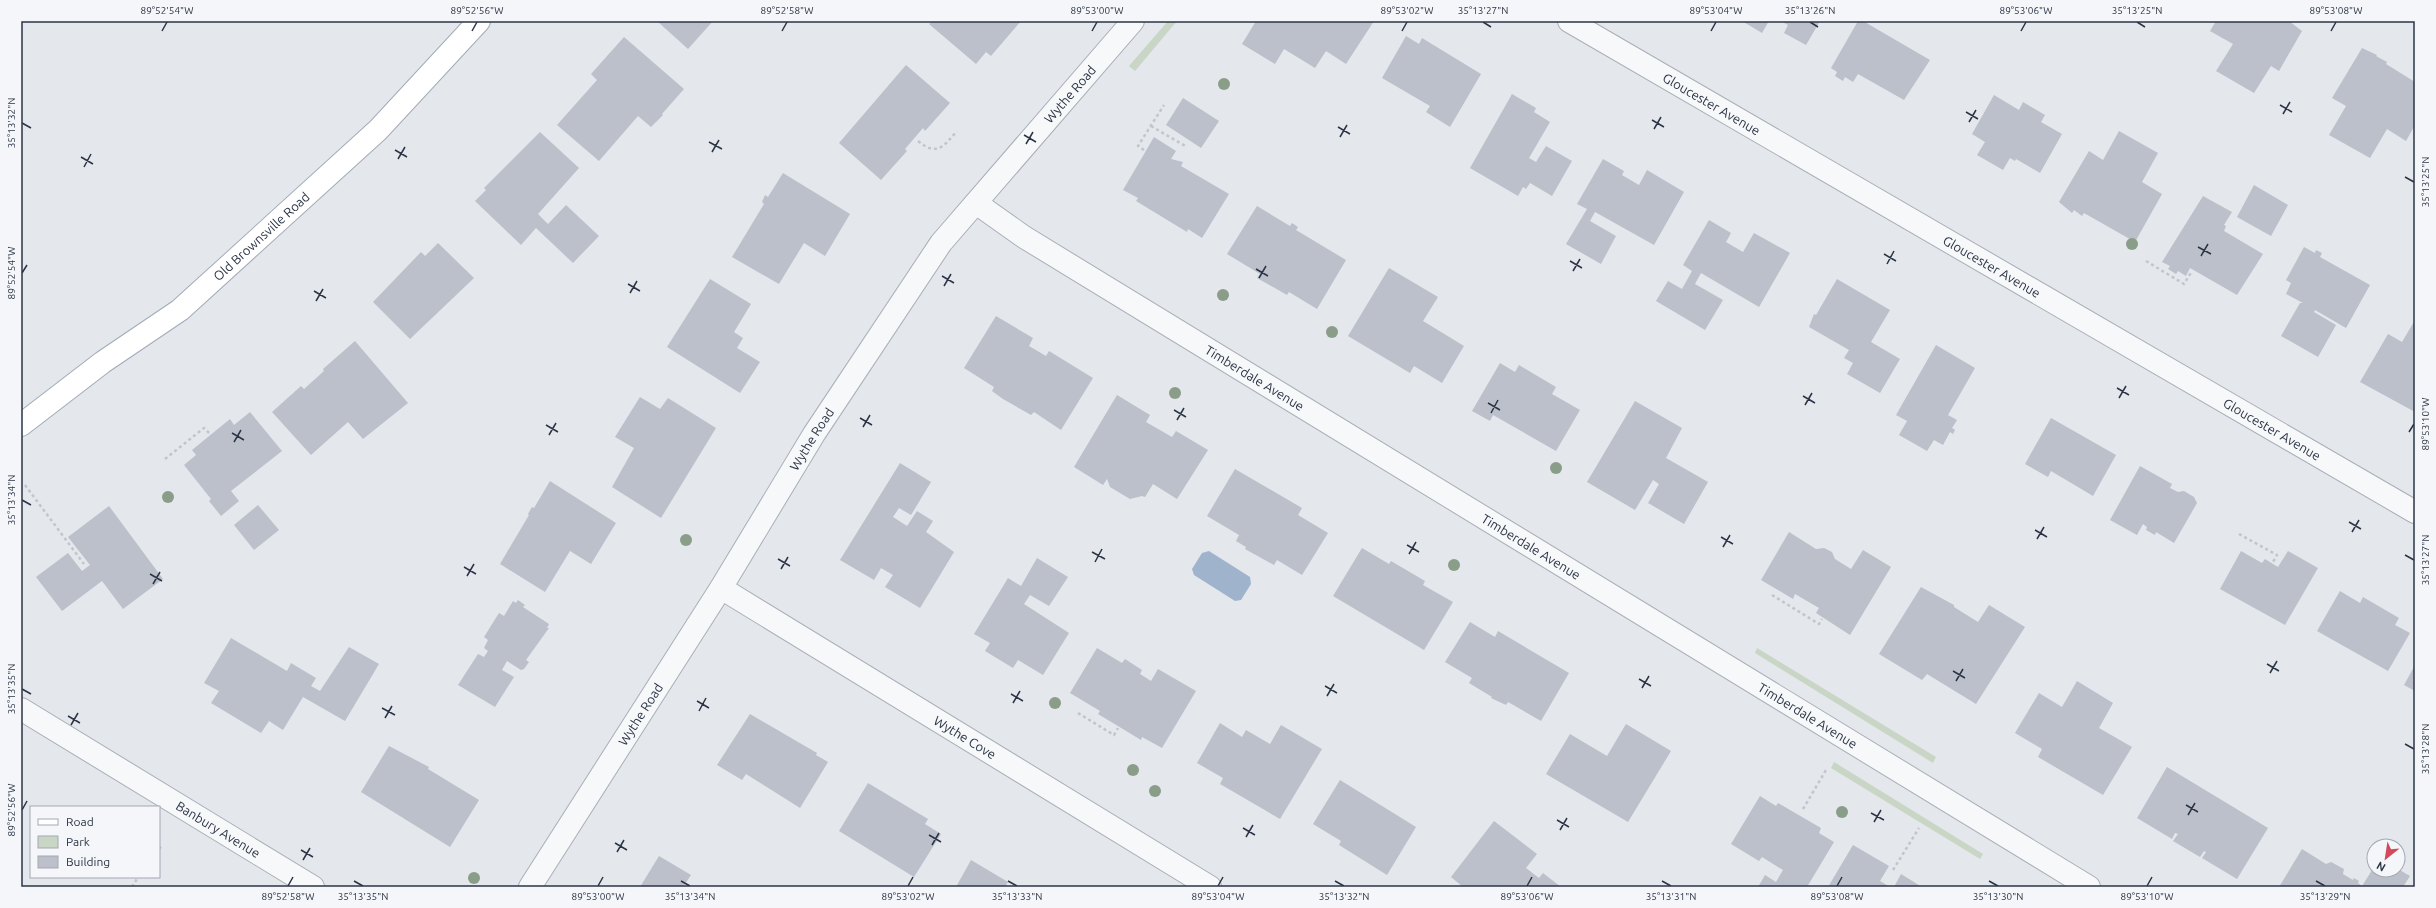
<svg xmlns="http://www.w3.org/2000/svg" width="2436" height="908" font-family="Ubuntu,sans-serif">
<rect width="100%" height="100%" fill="#e4e7ec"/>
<g fill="#c9d6c5">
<polygon points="1168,21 1177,21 1135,71 1129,66"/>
<polygon points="1757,648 1936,757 1933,763 1755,653"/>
<polygon points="1834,762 1983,854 1980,859 1831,768"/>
</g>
<polygon fill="#9fb4cc" points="1209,551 1250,577 1251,584 1241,600 1235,601 1194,575 1192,569 1202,553"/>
<g fill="#bbc0ca">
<polygon points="657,21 713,21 688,49"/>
<polygon points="932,21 1021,21 991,56 986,52 976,64 929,24"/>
<polygon points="1256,21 1374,21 1346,64 1326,51 1315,68 1284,49 1275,64 1242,44"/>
<polygon points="1742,21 1769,21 1762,33"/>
<polygon points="1781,21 1820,21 1806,45 1784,33 1788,25"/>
<polygon points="1858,21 1863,21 1930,60 1904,100 1858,74 1853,82 1845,77 1843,81 1835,76 1837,72 1831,68"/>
<polygon points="2216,21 2289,21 2302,31 2279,71 2271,66 2254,93 2216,71 2233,44 2210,31"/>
<polygon points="1406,36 1419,44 1422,38 1481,74 1450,127 1426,112 1430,106 1382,78"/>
<polygon points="624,37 684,89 662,114 663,115 651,127 638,116 599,161 557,125 597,80 591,74"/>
<polygon points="2362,48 2377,55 2376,56 2387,62 2386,64 2415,82 2415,125 2406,141 2387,129 2370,158 2329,135 2346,106 2332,98"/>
<polygon points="906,65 950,103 925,131 923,128 905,149 907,151 881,180 839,143"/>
<polygon points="1512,94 1536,108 1534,112 1550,122 1529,158 1536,162 1546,146 1572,161 1552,196 1530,183 1526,189 1523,187 1518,196 1470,168"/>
<polygon points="1994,95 2019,110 2023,102 2045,115 2041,122 2062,134 2040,173 2016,159 2015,161 2010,158 2003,170 1977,155 1985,142 1972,134"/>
<polygon points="1183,98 1219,121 1201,148 1166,125"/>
<polygon points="2119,131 2158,153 2142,182 2162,194 2135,242 2084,213 2082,216 2074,210 2072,213 2059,202 2089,151 2103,160"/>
<polygon points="540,132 579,168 538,214 548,224 566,205 599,236 573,263 536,228 521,245 475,201 486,190 484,188"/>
<polygon points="1154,137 1176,151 1171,159 1183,162 1181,166 1229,194 1202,238 1188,229 1187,232 1136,201 1138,198 1123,190"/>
<polygon points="1603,159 1624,171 1622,175 1639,185 1647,170 1684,192 1654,245 1595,212 1590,221 1616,236 1601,264 1566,244 1587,209 1577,204"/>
<polygon points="783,173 850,214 825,256 804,243 779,284 732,257 764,204 762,202 765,195 768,197"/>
<polygon points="2254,185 2288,205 2271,236 2237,217"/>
<polygon points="2203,196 2232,212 2224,225 2226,226 2224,231 2263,254 2237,295 2190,268 2186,276 2178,271 2176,274 2168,269 2170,266 2162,262"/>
<polygon points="1257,206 1290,226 1292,223 1298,227 1296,230 1346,260 1317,309 1289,292 1287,295 1257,278 1260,274 1227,254"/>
<polygon points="1709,220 1731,233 1726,242 1743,252 1754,233 1790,253 1759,307 1701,273 1695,284 1723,300 1705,330 1656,301 1668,281 1682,289 1692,271 1683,265"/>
<polygon points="438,243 474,278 410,339 373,302 421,252 425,256"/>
<polygon points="2304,247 2315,253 2316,250 2322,253 2320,257 2370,285 2346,328 2315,310 2314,312 2336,325 2318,357 2281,336 2300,303 2303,303 2286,294 2291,283 2286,280"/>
<polygon points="1389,268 1438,297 1423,321 1464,346 1442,383 1414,366 1410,373 1348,336"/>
<polygon points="710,279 751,304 734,332 743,338 737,348 760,362 740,393 667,347"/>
<polygon points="1837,279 1890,310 1871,342 1900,359 1880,393 1847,374 1853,363 1844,358 1849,350 1809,327 1814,314 1816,315"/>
<polygon points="996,316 1033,338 1029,346 1046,356 1049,351 1093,378 1061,430 1034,412 1031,415 1003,399 992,391 994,387 964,368"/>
<polygon points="2415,320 2415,412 2360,382 2388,334 2402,342"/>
<polygon points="355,341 408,403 363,439 348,422 311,455 272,412 301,386 304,389 324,371 323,369"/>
<polygon points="1936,345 1975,368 1948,415 1957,420 1952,428 1955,430 1953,434 1950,432 1943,445 1934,440 1927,451 1899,435 1907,421 1896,415"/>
<polygon points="1500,363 1515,372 1519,365 1556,387 1552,394 1580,410 1556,451 1493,415 1490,421 1472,411"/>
<polygon points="1117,395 1150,415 1146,422 1172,437 1176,431 1208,450 1177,499 1153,484 1145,497 1142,496 1130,499 1110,487 1107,479 1103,485 1074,467"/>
<polygon points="640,397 660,409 668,398 716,428 661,518 612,487 634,448 615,437"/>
<polygon points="1635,401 1682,428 1666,458 1708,482 1684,524 1648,503 1659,484 1653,480 1635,510 1587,482"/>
<polygon points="250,412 282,451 231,491 239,501 221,516 209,501 211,499 184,465 196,455 192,450 230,419 234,425"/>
<polygon points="2051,418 2116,455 2093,496 2051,471 2048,477 2025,464"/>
<polygon points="900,463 931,482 911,515 899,508 893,517 907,526 917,511 933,521 926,532 954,552 920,608 885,587 893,575 881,568 874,580 840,560"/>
<polygon points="2140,466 2172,484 2170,488 2178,492 2184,491 2194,497 2197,503 2174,543 2156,532 2155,535 2146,530 2147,527 2143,524 2137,535 2110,520"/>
<polygon points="1235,469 1302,508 1298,515 1328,533 1302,575 1277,560 1274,565 1245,549 1246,547 1236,541 1239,535 1207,516"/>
<polygon points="550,481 616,523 591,564 570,551 545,592 500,564 529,515 528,514 532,507 534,508"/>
<polygon points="258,505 279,530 254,550 234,525"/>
<polygon points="109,506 163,579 123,609 102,581 62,611 36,577 68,553 82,571 90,565 68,537"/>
<polygon points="1789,532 1816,549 1824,548 1832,552 1835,559 1851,569 1863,550 1891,567 1850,635 1816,613 1819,608 1795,594 1793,599 1761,580"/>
<polygon points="1362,548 1389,564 1391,561 1425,581 1423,585 1453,602 1424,650 1333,596"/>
<polygon points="2241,551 2262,563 2265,559 2278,567 2288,551 2318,568 2285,625 2220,589"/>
<polygon points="1037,558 1068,577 1049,606 1030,595 1024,604 1069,633 1043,675 1018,660 1013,668 985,651 990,643 974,634 1008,578 1021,586"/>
<polygon points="1921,587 1954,605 1954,607 1978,622 1989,605 2025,627 1976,704 1927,674 1922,680 1879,654"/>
<polygon points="2340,591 2360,603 2363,597 2399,618 2395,625 2410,633 2388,671 2317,631"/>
<polygon points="518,600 525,605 523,607 549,624 547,628 549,628 526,660 529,662 524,669 521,670 507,661 502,670 514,677 495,707 458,685 478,654 484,657 488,651 484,648 488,640 484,637 499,613 504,616 513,601 516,603"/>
<polygon points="1470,622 1495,637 1498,631 1569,673 1541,721 1508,702 1506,705 1491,698 1492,697 1469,683 1472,678 1445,662"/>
<polygon points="231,638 287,671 291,663 316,678 311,686 320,691 349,647 379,664 345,721 303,697 283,730 269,721 261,733 211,703 219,691 204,683"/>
<polygon points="1097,648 1122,663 1125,659 1142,670 1140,674 1151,681 1158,669 1196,691 1162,748 1142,737 1141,740 1098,714 1100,711 1070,693"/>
<polygon points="2415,665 2415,691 2404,685"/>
<polygon points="2077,681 2113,703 2099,728 2132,747 2103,795 2038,757 2042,749 2015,733 2039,693 2062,707"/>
<polygon points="750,714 817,753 816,755 828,762 800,808 746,774 742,780 717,765"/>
<polygon points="1220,723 1242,737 1246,730 1270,744 1281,725 1322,749 1280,819 1220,784 1223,778 1197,763"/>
<polygon points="1626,724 1671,751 1628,822 1546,774 1570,734 1607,756"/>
<polygon points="389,746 429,767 428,769 479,800 450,847 361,792"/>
<polygon points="2167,767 2268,828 2237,879 2202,858 2206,852 2204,851 2200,857 2173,841 2178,834 2175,833 2172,839 2137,818"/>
<polygon points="1340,780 1416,827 1387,875 1339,845 1341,841 1313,824"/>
<polygon points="868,783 928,819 925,824 941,834 914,877 839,831"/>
<polygon points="1760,796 1776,806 1778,803 1821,828 1819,833 1834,842 1807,887 1758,887 1765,875 1776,882 1783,870 1762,857 1759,861 1731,844"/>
<polygon points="1494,821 1537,854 1526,868 1539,878 1543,873 1561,887 1463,887 1451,877"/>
<polygon points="1853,845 1889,866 1880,881 1890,887 1828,887"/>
<polygon points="2302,849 2326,864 2331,862 2344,869 2343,874 2353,880 2354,878 2359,881 2358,883 2362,886 2374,867 2374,870 2398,869 2410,876 2403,887 2279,887"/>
<polygon points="659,856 691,875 683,887 640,887"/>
<polygon points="971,860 1008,882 1006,885 1009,887 956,887"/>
<polygon points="1901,874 1922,887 1894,887"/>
</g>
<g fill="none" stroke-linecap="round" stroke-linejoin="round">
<defs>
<g id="minor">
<path id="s1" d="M1569,21L2415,512"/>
<path id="s2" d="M976,203L1024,237L2089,887"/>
<path id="s3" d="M721,588L1210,887"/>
<path id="s4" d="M21,709L313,887"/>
<path id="s5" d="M530,887L721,588L814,434L941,243L1133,21"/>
</g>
<g id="major">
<path id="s6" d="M21,425L103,362L180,310L378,130L479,21"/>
</g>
</defs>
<use href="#minor" stroke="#a9aeb7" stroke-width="24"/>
<use href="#major" stroke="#a3abb8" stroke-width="24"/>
<g stroke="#c2c5cb" stroke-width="2.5" stroke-dasharray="3 3" stroke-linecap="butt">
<polyline points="1151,126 1187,147"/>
<path d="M918,141C937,157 944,146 957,131"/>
<polyline points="1144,150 1138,146 1164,105"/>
<polyline points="2146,261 2184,284 2192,271"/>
<polyline points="165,459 204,428 209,433"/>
<polyline points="25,485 84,564"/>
<polyline points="2239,534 2277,555 2273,562"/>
<polyline points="1772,595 1819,624 1822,619"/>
<polyline points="1078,713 1114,735 1118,728"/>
<polyline points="1803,809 1826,770"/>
<polyline points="159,849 161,846"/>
<polyline points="1893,870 1919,828"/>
<polyline points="132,887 138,877"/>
</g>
<use href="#minor" stroke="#f7f8fa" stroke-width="22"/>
<use href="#major" stroke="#fff" stroke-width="22"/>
</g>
<g fill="#899d89">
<circle cx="1224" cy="84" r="6"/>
<circle cx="2132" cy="244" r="6"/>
<circle cx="1223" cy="295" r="6"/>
<circle cx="1332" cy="332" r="6"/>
<circle cx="1175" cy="393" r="6"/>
<circle cx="1556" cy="468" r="6"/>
<circle cx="168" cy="497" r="6"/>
<circle cx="686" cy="540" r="6"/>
<circle cx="1454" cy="565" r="6"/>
<circle cx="1055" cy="703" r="6"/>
<circle cx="1133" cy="770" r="6"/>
<circle cx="1155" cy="791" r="6"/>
<circle cx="1842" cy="812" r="6"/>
<circle cx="474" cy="878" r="6"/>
</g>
<path fill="none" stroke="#2b3445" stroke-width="1.5" d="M1483,22L1491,27M1810,22L1818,27M2137,22L2145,27M162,31L167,22M472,31L477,22M782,31L787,22M1092,31L1097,22M1402,31L1407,22M1711,31L1716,22M2021,31L2026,22M2331,31L2336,22M2280,105L2292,112M1966,112L1978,119M2283,114L2290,102M1652,120L1664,127M1969,122L1976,110M22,123L31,128M1338,127L1350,134M1654,129L1661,117M1024,135L1036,142M1340,137L1347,125M709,142L722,149M1026,144L1033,132M395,150L407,157M712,152L719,140M81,157L93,164M398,159L405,147M84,167L91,154M2405,177L2414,182M2198,247L2211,254M1884,254L1896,261M2201,256L2208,244M1570,261L1582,268M1887,264L1894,251M1256,269L1268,276M1573,271L1580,259M22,273L27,265M942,276L954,283M1259,278L1266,266M628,284L640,291M944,286L951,274M314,291L326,298M630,293L637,281M316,301L323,289M2117,388L2129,395M1803,396L1815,403M2119,398L2126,386M1488,403L1500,410M1805,405L1812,393M1174,410L1186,417M1491,413L1498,400M860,418L872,425M1177,420L1184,408M546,425L558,432M863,427L870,415M2409,432L2414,424M232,433L244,440M549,435L556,423M234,442L241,430M22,500L31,505M2349,522L2361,529M2035,530L2047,537M2352,532L2359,520M1721,537L1733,544M2037,539L2044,527M1407,545L1419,552M1723,547L1730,535M1092,552L1105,559M1409,554L1416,542M2405,555L2414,560M778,559L790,566M1095,562L1102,549M464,567L476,574M781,569L788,557M150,574L162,581M467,576L474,564M153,584L160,572M2267,664L2279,671M1953,671L1965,678M2270,673L2277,661M1639,679L1651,686M1956,681L1963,669M1325,686L1337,693M1642,688L1649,676M22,689L31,694M1011,694L1023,701M1327,696L1334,684M697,701L709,708M1013,703L1020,691M382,708L395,715M699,711L706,698M68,716L80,723M385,718L392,706M71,725L78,713M2405,744L2414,749M2186,805L2198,812M22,810L27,801M1871,813L1884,820M2188,815L2195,803M1557,820L1569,827M1874,822L1881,810M1243,828L1255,835M1560,830L1567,818M929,835L941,842M1246,837L1253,825M615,843L627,850M932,845L939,833M301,850L313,857M617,852L624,840M303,860L310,848M354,881L363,886M681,881L690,886M1008,881L1017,886M1335,881L1344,886M1662,881L1671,886M1989,881L1998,886M2316,881L2325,886M288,886L293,877M598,886L603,877M908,886L913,877M1218,886L1223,877M1527,886L1532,877M1837,886L1842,877M2147,886L2152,877"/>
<g text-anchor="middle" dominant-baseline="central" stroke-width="3" stroke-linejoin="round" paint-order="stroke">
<g font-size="13" fill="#2b3445" stroke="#f4f6f9">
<text stroke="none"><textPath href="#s5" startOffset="961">Wythe Road</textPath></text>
<text stroke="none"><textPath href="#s1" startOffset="165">Gloucester Avenue</textPath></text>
<text stroke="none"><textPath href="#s6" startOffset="306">Old Brownsville Road</textPath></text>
<text stroke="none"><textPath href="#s1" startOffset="489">Gloucester Avenue</textPath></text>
<text stroke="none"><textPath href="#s2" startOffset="329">Timberdale Avenue</textPath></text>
<text stroke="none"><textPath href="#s1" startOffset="813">Gloucester Avenue</textPath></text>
<text stroke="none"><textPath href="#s5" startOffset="529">Wythe Road</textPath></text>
<text stroke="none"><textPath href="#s2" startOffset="653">Timberdale Avenue</textPath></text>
<text stroke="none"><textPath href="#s5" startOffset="205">Wythe Road</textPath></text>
<text stroke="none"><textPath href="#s2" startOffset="977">Timberdale Avenue</textPath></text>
<text stroke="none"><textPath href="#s3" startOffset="286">Wythe Cove</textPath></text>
<text stroke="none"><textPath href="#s4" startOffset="231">Banbury Avenue</textPath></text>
</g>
</g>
<rect width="2436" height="908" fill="none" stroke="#f4f6f9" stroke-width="44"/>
<rect x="30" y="806" width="130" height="72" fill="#f4f6f9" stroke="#a4a8b1"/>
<rect x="38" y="819" width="20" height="6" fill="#ffffff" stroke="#a4a8b1"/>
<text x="66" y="826" font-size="12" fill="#2b3445">Road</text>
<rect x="38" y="836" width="20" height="12" fill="#c9d6c5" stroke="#a4a8b1"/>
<text x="66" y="846" font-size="12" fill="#2b3445">Park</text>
<rect x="38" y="856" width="20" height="12" fill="#bbc0ca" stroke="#a4a8b1"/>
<text x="66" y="866" font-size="12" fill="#2b3445">Building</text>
<g transform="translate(2386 858) rotate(210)"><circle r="19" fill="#f4f6f9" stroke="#a4a8b1"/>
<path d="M0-3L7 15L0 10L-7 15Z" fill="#d1495b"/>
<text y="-6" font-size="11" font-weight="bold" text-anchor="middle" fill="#2b3445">N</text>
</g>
<rect x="22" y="22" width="2392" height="864" fill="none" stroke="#2b3445" stroke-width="1.5"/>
<g font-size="10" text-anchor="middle" fill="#2b3445">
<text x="167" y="14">89°52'54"W</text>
<text x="477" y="14">89°52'56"W</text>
<text x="787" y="14">89°52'58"W</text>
<text x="1097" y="14">89°53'00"W</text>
<text x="1407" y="14">89°53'02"W</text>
<text x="1483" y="14">35°13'27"N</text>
<text x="1716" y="14">89°53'04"W</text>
<text x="1810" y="14">35°13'26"N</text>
<text x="2026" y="14">89°53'06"W</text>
<text x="2137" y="14">35°13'25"N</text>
<text x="2336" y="14">89°53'08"W</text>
<text transform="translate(11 123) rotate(-90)" y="4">35°13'32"N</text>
<text transform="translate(2425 182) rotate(-90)" y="4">35°13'25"N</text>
<text transform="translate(11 273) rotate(-90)" y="4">89°52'54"W</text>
<text transform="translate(2425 424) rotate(-90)" y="4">89°53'10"W</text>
<text transform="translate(11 500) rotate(-90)" y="4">35°13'34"N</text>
<text transform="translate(2425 560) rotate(-90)" y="4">35°13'27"N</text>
<text transform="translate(11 689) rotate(-90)" y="4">35°13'35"N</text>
<text transform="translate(2425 749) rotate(-90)" y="4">35°13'28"N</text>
<text transform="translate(11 810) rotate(-90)" y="4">89°52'56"W</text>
<text x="288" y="900">89°52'58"W</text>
<text x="363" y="900">35°13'35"N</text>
<text x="598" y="900">89°53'00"W</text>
<text x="690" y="900">35°13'34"N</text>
<text x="908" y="900">89°53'02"W</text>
<text x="1017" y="900">35°13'33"N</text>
<text x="1218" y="900">89°53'04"W</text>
<text x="1344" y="900">35°13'32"N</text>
<text x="1527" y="900">89°53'06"W</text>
<text x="1671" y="900">35°13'31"N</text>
<text x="1837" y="900">89°53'08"W</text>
<text x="1998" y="900">35°13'30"N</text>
<text x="2147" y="900">89°53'10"W</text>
<text x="2325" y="900">35°13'29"N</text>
</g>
</svg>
